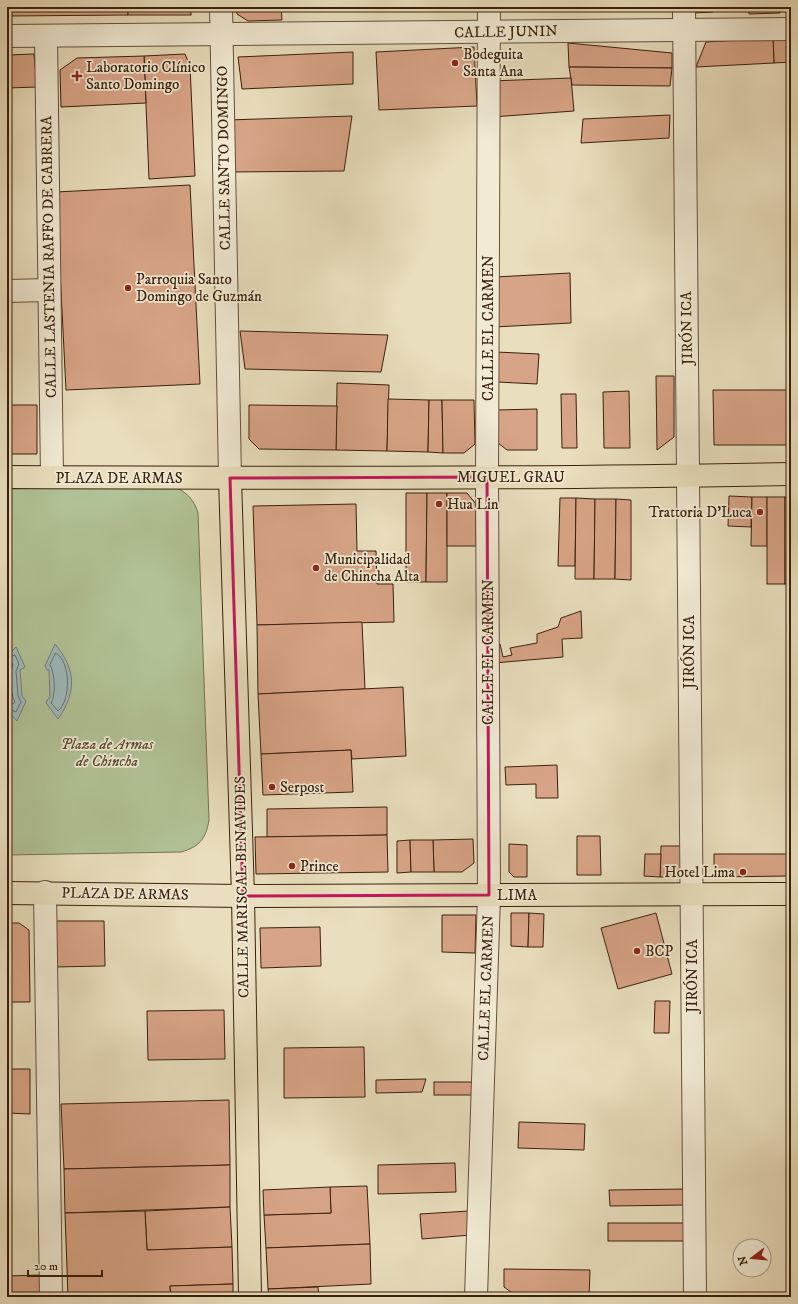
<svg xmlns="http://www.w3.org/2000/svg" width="798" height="1304" font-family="'IM FELL DW Pica',serif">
<rect width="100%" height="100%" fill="#e9debd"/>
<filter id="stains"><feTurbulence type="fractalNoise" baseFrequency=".005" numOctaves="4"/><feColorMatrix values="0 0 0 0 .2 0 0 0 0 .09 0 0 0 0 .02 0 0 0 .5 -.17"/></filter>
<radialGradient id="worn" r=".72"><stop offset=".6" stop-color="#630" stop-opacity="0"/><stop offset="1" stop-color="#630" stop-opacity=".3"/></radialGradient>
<path fill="#b0c296" stroke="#757152" d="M171,486C185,490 194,499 198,513L209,820C206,839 199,847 181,852L7,855V489Z"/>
<g fill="#9cb9bb" stroke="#757c75">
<path d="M55,644C76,669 77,692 58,719L46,703L48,699L50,698L49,670H47L45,666Z"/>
<polygon points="16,647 25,667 20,670 22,696 26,701 17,721 7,710 7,656"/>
</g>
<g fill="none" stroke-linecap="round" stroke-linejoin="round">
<g stroke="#6b6c64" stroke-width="1">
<path d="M56,653C71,662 71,700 58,711L51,703C56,696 55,672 50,665Z"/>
<polyline points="7,658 15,655 19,664 16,671 18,696 21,702 16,712 7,708"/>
<path d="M7,663H11L13,664C9,674 10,693 15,702L13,704L7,703"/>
</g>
</g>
<g fill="#d8a487" stroke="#3a200d">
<polygon points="7,7 128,7 128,15 7,16"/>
<rect x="128" y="7" width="63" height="8"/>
<polygon points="236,7 281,7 282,20 248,21 237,14"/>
<polygon points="693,7 713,7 713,12 693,13"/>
<polygon points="748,7 779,7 780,13 749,14"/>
<polygon points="791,37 791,62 774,63 773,38"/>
<polygon points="773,38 774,63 696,67 706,42"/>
<polygon points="568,43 672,53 672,68 569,67"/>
<polygon points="474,47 477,106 379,110 376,52"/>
<polygon points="353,52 353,84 242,89 238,57"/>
<polygon points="34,54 37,87 7,88 7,55"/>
<polygon points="185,54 190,66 195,176 149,179 144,56"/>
<polygon points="144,56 146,103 61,107 60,70 77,58"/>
<polygon points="569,67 672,68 670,86 572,85"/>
<polygon points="571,78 574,111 492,117 491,81"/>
<polygon points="670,115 669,138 581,143 583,119"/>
<polygon points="352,116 344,171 228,172 227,120"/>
<polygon points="190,185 200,384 66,390 56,192"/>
<polygon points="570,273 571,323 494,327 495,277"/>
<polygon points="240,331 388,335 381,372 245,369"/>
<polygon points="496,352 539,354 537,384 497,382"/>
<polygon points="790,362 791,445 790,445"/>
<polygon points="656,376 674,376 674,437 657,450"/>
<polygon points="337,383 389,385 387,451 336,450"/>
<polygon points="713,390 790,390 790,445 714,445"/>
<polygon points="629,391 630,448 604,448 603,392"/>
<polygon points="561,394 576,394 577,448 562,448"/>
<polygon points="388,399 429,400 428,452 387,451"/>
<polygon points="429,400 442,400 443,453 428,452"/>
<polygon points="442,400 474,400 475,444 464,453 443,453"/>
<polygon points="7,405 37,405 37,454 8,454"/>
<polygon points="249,405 337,406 336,450 259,449 249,439"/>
<polygon points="537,409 537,450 507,450 498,443 497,410"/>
<polygon points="406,493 427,493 426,582 406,582"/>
<polygon points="427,493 447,493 447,582 426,582"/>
<polygon points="447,493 467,493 476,504 476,546 447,546"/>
<polygon points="729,496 752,497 751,527 728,526"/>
<polygon points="752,497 767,497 767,546 751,546"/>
<rect x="767" y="497" width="18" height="87"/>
<rect x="785" y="497" width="6" height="87"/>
<polygon points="560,498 576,498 575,566 558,566"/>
<polygon points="576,498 595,499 594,579 575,579"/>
<polygon points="595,499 616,499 615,579 594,579"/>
<polygon points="616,499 631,500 631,580 615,579"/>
<polygon points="356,504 357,551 376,551 377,584 393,584 394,622 257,625 253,506"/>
<polygon points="581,611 582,638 562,639 563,657 494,663 493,646 500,644 503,657 512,655 510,648 537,643 537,634 558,627 561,618"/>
<polygon points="362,622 365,689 258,694 257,625"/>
<polygon points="403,687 406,756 352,759 351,750 261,754 258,694"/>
<polygon points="351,750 353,792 263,795 261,754"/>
<polygon points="557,765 558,798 536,798 536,784 506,785 505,767"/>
<polygon points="387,807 387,835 267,837 267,809"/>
<polygon points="387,835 388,872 256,874 255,837"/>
<polygon points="577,836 600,836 601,875 577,875"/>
<polygon points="473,839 474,863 462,872 434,872 433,840"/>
<polygon points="410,840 411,872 397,873 397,841"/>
<polygon points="410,840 433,840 434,872 411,872"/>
<polygon points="509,844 527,845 527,877 514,877 509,872"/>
<polygon points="661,846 682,846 682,869 677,877 660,877"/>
<polygon points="645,854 661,854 660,877 644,876"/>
<polygon points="714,854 791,854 791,876 714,877"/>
<polygon points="511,913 529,913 528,947 511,946"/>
<polygon points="529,913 544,914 543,947 528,947"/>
<polygon points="656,913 672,974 618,989 601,928"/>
<polygon points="442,915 476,915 475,953 442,952"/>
<polygon points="52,921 104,921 105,966 53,967"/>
<polygon points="7,923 19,923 29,930 30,1002 7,1002"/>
<polygon points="320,927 321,966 261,968 260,928"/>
<polygon points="655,1001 670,1001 669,1033 654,1033"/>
<polygon points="224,1010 225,1059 148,1060 147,1011"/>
<polygon points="364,1047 365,1097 284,1098 284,1048"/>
<polygon points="7,1069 30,1069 30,1114 7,1113"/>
<polygon points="426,1079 422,1092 376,1093 376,1080"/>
<rect x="434" y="1082" width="44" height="13"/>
<polygon points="229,1100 230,1165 64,1169 61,1104"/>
<polygon points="519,1122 585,1124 584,1150 518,1148"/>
<polygon points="455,1163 456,1192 378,1194 378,1165"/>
<polygon points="230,1165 230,1207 65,1213 64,1169"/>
<polygon points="367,1186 370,1244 266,1248 264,1215 331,1213 330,1187"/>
<polygon points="330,1187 331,1213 264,1215 263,1190"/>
<polygon points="687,1189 687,1205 610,1206 609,1190"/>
<polygon points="230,1207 232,1247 147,1250 145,1211"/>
<polygon points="145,1211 147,1250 232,1247 233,1284 170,1286 171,1297 68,1297 65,1213"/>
<polygon points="469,1211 471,1235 422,1239 420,1214"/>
<rect x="608" y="1223" width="83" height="18"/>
<polygon points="370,1244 371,1284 268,1289 266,1248"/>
<polygon points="504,1269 590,1270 589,1297 518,1297 504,1287"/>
<polygon points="42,1275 43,1297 7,1297 7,1276"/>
<polygon points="233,1284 233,1297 171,1297 170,1286"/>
<polygon points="318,1287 319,1297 269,1297 268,1289"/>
</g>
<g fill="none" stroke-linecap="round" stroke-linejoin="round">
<defs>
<g id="minor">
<polyline points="221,7 230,478"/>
<polyline points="684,7 695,1297"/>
<polyline points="7,36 791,29"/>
<polyline points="46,36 52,477"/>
<polyline points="7,291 49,290"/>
<polyline points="45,892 51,1297"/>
<polyline points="476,1297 489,895 487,477 489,7"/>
</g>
<polyline id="primary" points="230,478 243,896 250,1297"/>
<g id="trunk">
<path d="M7,477C268,478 530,479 791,474"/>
<polyline points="7,893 243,896 791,894"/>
</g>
</defs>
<use href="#minor" stroke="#665039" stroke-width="24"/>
<use href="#primary" stroke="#3a200d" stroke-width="24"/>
<use href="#trunk" stroke="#3a200d" stroke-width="24"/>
<use href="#minor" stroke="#f1ead4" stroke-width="22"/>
<use href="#primary" stroke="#e9debd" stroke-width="22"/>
<use href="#trunk" stroke="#e9debd" stroke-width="22"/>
</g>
<path fill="none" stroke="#c2185b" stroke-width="3" stroke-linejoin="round" d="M487,477L489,895L243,896L230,478Z"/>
<g fill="#8f2418" stroke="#f1ead4" stroke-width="1.5">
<circle cx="455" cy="63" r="4"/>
<path d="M75 70h4v4h4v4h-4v4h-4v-4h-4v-4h4z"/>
<circle cx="128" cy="288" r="4"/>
<circle cx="439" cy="504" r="4"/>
<circle cx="760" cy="512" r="4"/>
<circle cx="316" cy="568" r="4"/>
<circle cx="272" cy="787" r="4"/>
<circle cx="292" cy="866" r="4"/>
<circle cx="743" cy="872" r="4"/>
<circle cx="637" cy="951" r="4"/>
</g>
<g text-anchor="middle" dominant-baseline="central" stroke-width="3.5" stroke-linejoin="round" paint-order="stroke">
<g font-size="15" fill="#3a200d" stroke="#f1ead4">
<text transform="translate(506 32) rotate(-1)">CALLE JUNIN</text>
<text transform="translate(224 158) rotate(-91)">CALLE SANTO DOMINGO</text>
<text transform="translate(49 257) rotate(-91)">CALLE LASTENIA RAFFO DE CABRERA</text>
<text transform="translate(488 328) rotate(-90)">CALLE EL CARMEN</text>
<text transform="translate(687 328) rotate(-91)">JIRÓN ICA</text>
<text x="511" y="477">MIGUEL GRAU</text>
<text x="119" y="478">PLAZA DE ARMAS</text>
<text transform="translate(488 652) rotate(-90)">CALLE EL CARMEN</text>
<text transform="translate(689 652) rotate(-90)">JIRÓN ICA</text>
<text transform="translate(242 887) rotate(-91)">CALLE MARISCAL BENAVIDES</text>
<text transform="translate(125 894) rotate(1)">PLAZA DE ARMAS</text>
<text x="517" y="895">LIMA</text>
<text transform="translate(692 976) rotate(-90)">JIRÓN ICA</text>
<text transform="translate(486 988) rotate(-88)">CALLE EL CARMEN</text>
</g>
<g font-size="15" fill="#3a200d" stroke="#f1ead4" text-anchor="start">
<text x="463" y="54">Bodeguita<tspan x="463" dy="17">Santa Ana</tspan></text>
<text x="86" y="67">Laboratorio Clínico<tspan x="86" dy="17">Santo Domingo</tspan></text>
<text x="136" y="279">Parroquia Santo<tspan x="136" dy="17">Domingo de Guzmán</tspan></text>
<text x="447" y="504">Hua Lin</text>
<text x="752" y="512" text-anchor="end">Trattoria D'Luca</text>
<text x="324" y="559">Municipalidad<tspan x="324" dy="17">de Chincha Alta</tspan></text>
<text x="280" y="787">Serpost</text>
<text x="300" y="866">Prince</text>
<text x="735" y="872" text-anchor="end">Hotel Lima</text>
<text x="645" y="951">BCP</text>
</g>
<g font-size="15" font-style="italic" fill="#58482f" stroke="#f1ead4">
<text x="107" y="744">Plaza de Armas<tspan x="107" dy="17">de Chincha</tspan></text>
</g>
</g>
<rect width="798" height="1304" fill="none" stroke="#e9debd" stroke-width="24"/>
<rect x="8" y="8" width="782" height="1288" fill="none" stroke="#3a200d" stroke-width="2"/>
<rect x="12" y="12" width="774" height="1280" fill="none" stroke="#3a200d"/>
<g transform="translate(752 1258) rotate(254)"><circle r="19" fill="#f1ead4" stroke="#a89984"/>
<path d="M0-3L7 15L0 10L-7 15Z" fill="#8f2418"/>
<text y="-6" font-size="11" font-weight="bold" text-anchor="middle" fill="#3a200d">N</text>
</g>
<path d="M28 1270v6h74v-6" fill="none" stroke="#3a200d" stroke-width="2"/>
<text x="34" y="1270" font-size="12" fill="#3a200d" stroke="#f1ead4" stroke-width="3" paint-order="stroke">20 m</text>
<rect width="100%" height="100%" filter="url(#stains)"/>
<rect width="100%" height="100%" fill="url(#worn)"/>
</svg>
